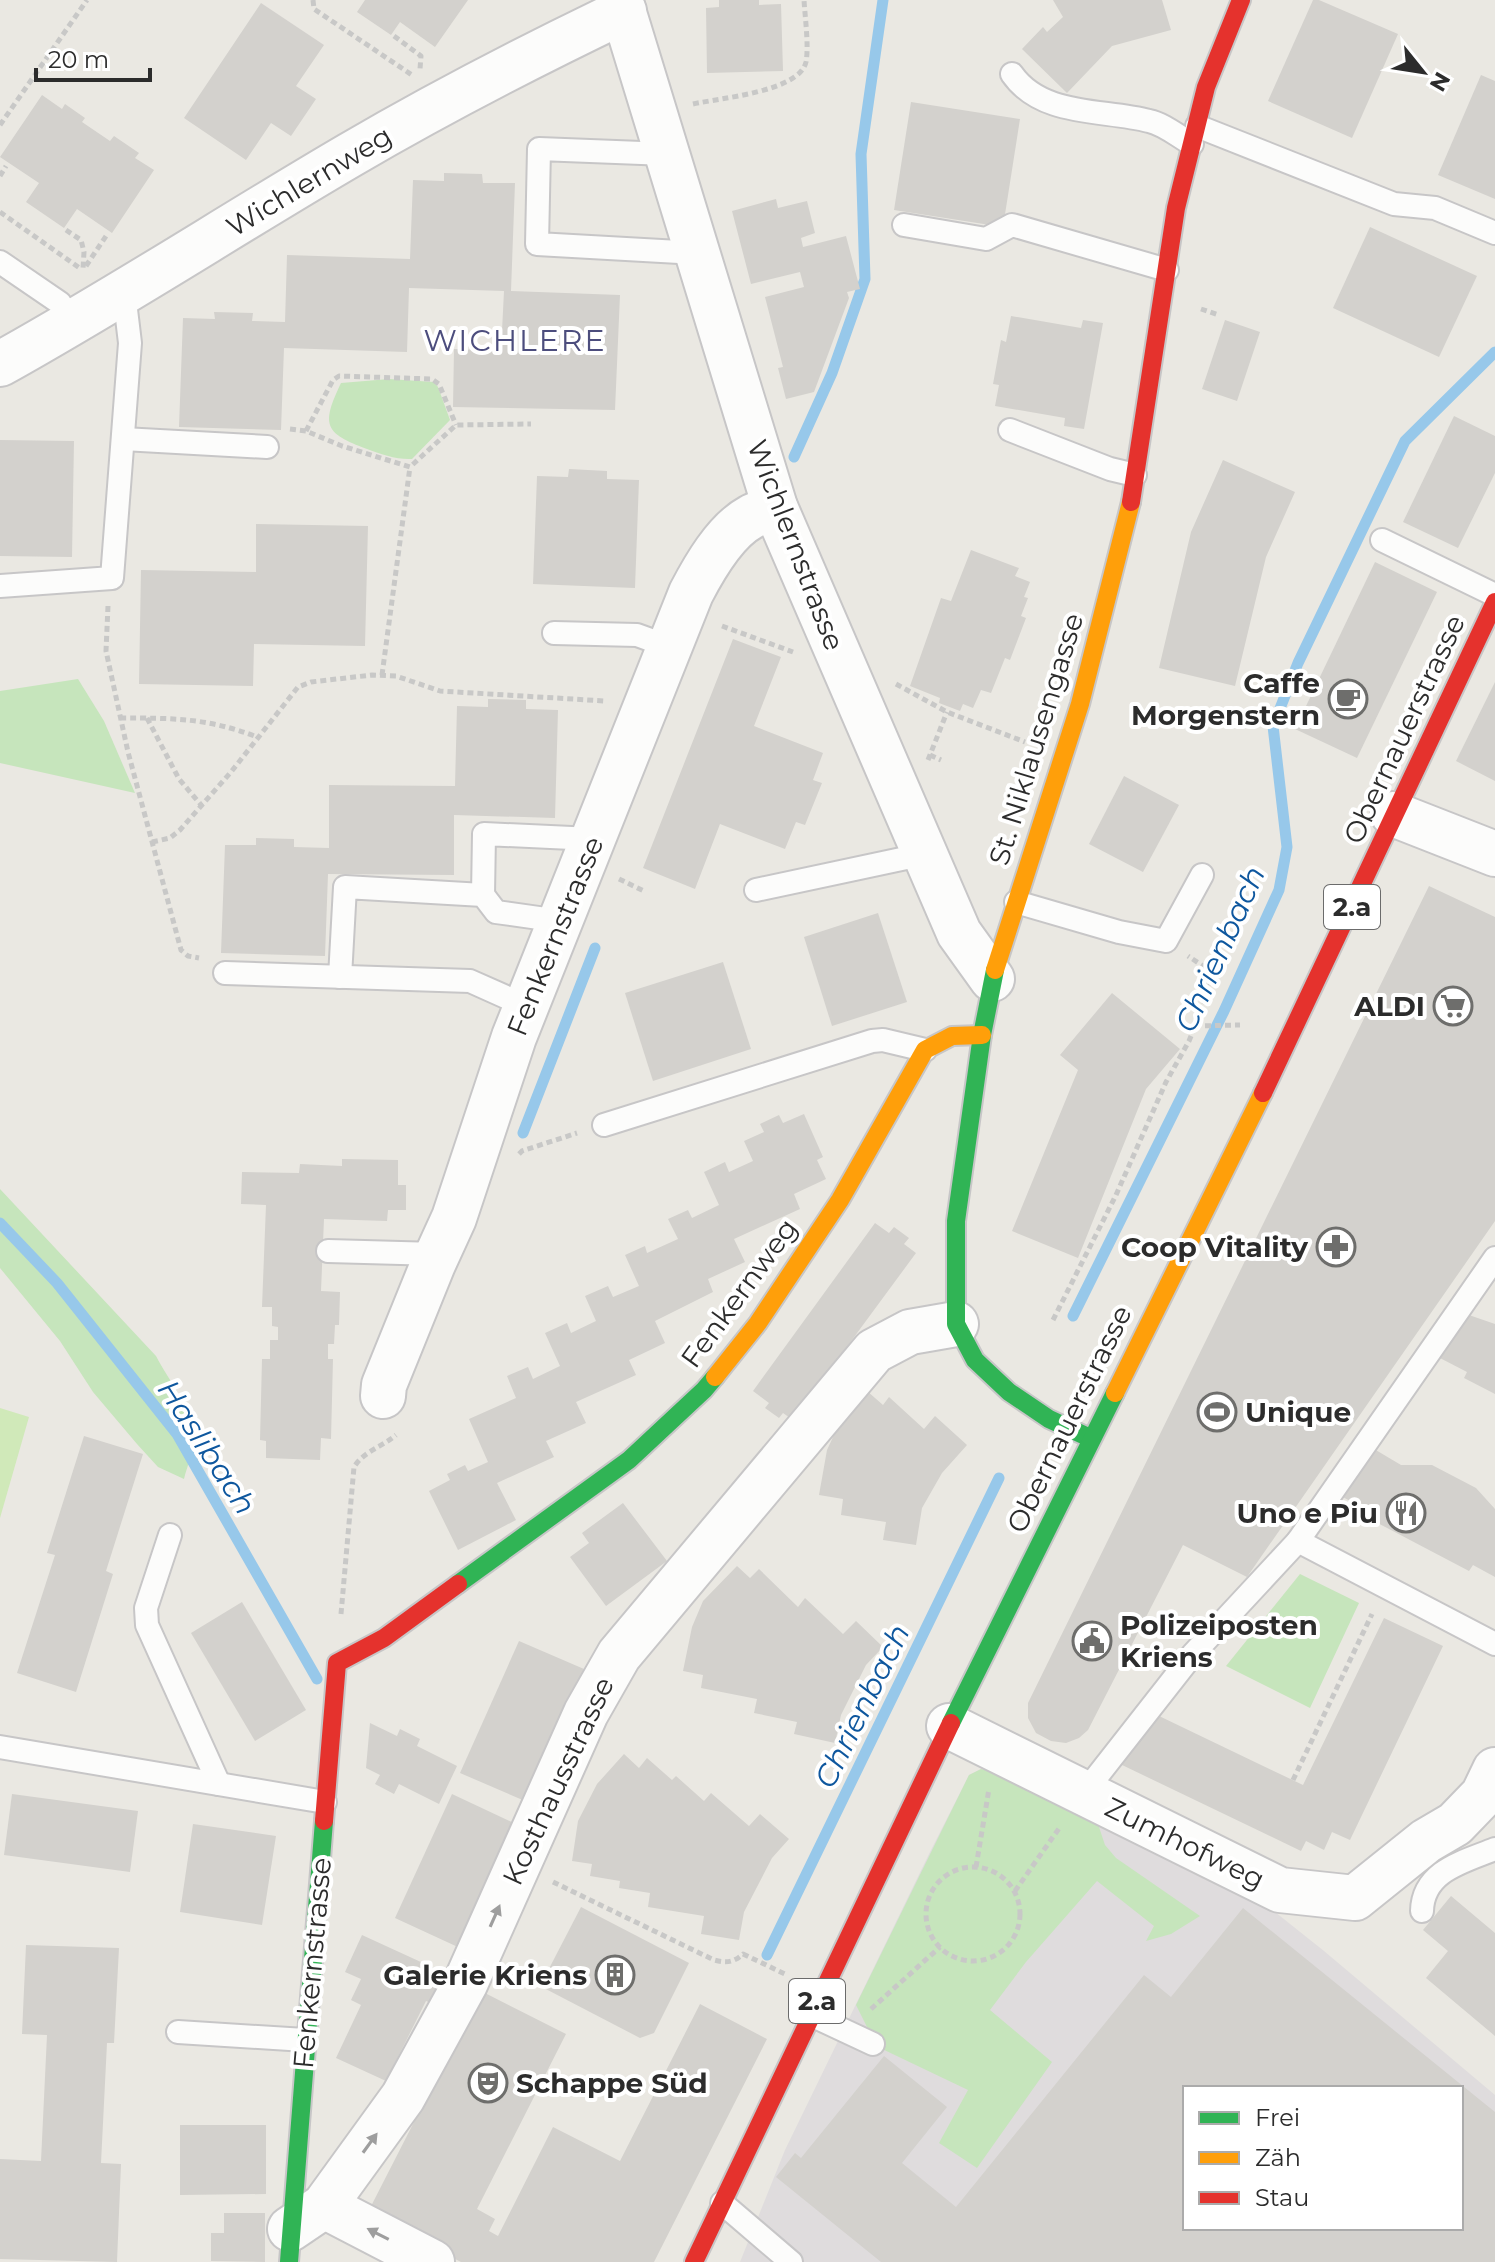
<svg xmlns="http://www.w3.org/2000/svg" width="1495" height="2262" font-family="Montserrat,sans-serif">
<rect width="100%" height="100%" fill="#eae8e2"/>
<path fill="#dfdcdd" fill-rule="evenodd" d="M981,1769L1241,1885L1324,1951L1495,2095V2262H740L785,2150L930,1852L969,1775ZM1185,2088H1461V2228H1185Z"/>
<g fill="#c6e5bc">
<path d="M389,379L434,382L438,387L450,420L412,459C398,460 380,454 367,449C324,433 321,425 341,383Z"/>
<polygon points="78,679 104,721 135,793 0,763 0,691"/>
<path d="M0,1189L156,1356C169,1381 191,1407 194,1436C195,1448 187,1466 184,1479L158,1467L137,1444L93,1392L60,1341L0,1268Z"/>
<polygon points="1300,1574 1359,1603 1310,1708 1226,1666"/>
<polygon points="981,1769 1020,1779 1096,1818 1105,1845 1116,1858 1200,1916 1171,1934 1146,1941 1154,1926 1097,1881 1026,1962 990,2010 1052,2062 977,2168 939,2143 968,2090 878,2047 882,2037 867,2027 856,2005 969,1775"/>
</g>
<polygon fill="#d0e9b9" points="0,1408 29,1417 0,1518"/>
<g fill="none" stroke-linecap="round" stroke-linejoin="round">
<g stroke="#97c8ea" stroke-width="11">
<polyline points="794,457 832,373 865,279 861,154 883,0"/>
<polyline points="523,1133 595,948"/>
<polyline points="0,1223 57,1283 177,1434 317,1679"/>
<polyline points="1073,1316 1224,1011 1279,890 1287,847 1273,726 1298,663 1405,441 1495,352"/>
<polyline points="767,1955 999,1478"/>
</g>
</g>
<g fill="#d3d1cd" fill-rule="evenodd">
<polygon points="365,0 468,0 435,47 400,22 391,35 357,12"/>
<polygon points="719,0 759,0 759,5 781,4 783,71 707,73 706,8 719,7"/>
<polygon points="1053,0 1162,0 1171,30 1112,46 1067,93 1022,49 1043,27 1047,32 1063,17"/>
<polygon points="1313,0 1319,0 1398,34 1352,138 1268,101"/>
<polygon points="261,3 324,45 296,86 316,99 291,136 271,123 246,160 184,118"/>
<polygon points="1481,75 1495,81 1495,199 1438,175"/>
<polygon points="42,95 62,109 65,104 85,118 82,122 110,141 114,136 139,153 135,158 154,170 112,233 77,209 64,228 26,202 39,183 0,157"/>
<polygon points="911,102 1020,119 1003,227 894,210"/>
<polygon points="444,173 482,174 483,183 515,183 511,291 620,295 615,410 453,407 454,349 501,351 504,291 409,288 407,352 284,348 281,430 179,427 183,318 215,319 214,312 253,313 252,321 285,322 287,255 410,259 413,180 444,181"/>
<polygon points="776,199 778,208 807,201 815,233 801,238 803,247 846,236 860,289 847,292 849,298 814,392 786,399 778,368 783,367 765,297 804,287 800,272 751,284 732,211"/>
<polygon points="1370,227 1477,276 1439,357 1333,308"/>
<polygon points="1011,316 1081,328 1083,320 1103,323 1084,429 1064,426 1065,418 995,406 999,385 993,384 1001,340 1006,342"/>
<polygon points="1225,320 1260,332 1237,401 1202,389"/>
<polygon points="1454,416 1495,436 1495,473 1458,548 1403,522"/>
<polygon points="0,440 74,441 72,557 0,556"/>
<polygon points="1223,460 1295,492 1266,557 1235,686 1159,668 1191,532"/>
<polygon points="569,469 607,471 607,479 639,480 635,588 533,584 537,476 568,477"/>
<polygon points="256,524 368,526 365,646 254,644 253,686 139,684 141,570 256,572"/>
<polygon points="971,550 1019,568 1015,576 1030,582 1024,597 1028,598 1021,616 1026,618 1010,660 1005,658 991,693 981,690 973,708 963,704 960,711 939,703 940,698 910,686 941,598 951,601"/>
<polygon points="1375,562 1437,592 1357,758 1295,729"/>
<polygon points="733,639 781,657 754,726 823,753 813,780 822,783 805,825 796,822 785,849 720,824 695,889 643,868"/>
<polygon points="1495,682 1495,781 1456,761"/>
<polygon points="488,699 526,700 526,709 558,710 555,818 454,815 454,875 328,874 325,956 221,953 225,845 256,845 256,838 294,839 294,847 329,848 329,785 455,786 457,706 488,707"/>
<polygon points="1124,776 1179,805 1143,872 1089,844"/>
<polygon points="1429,886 1495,917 1495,1221 1247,1577 1183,1545 1088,1730 1079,1738 1066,1743 1051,1741 1036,1733 1028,1718 1028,1703"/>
<polygon points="878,913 907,1002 832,1026 804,937"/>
<polygon points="723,962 751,1049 653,1081 625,993"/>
<polygon points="1112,993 1180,1049 1146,1089 1078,1258 1012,1231 1078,1070 1060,1055"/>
<polygon points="804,1114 823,1157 817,1160 826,1179 794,1194 800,1209 734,1239 745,1262 708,1279 713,1292 655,1321 665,1343 629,1360 636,1375 576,1402 586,1423 546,1441 554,1457 497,1483 516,1520 458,1550 429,1491 450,1480 447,1474 465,1465 468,1471 488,1462 469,1419 516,1398 507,1376 528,1367 533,1379 560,1366 545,1333 567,1323 571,1333 596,1321 585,1296 608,1286 613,1297 639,1286 625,1255 645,1246 647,1253 678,1239 668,1219 688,1210 692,1218 719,1205 704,1172 725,1162 729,1172 753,1161 744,1141 764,1132 760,1124 779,1115 783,1123"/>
<polygon points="342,1159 398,1160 398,1185 406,1185 406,1210 388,1210 387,1221 324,1219 321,1291 340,1292 339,1325 335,1325 334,1344 328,1344 328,1359 333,1359 331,1439 321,1438 320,1460 266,1458 266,1441 260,1440 262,1359 270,1359 270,1340 278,1340 278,1327 272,1326 272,1307 262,1307 266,1205 241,1204 242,1172 299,1173 300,1164 342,1166"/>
<polygon points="875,1223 889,1233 894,1227 909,1238 904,1244 916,1253 793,1420 783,1413 779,1418 765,1408 769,1403 753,1391"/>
<polygon points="1466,1314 1495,1324 1495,1394 1464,1378 1467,1372 1438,1357"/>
<polygon points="867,1391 883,1405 889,1397 924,1429 935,1416 967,1445 942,1473 922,1508 916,1545 883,1540 886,1522 841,1515 843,1499 819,1495 827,1450 840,1422"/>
<polygon points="84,1436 143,1454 106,1571 113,1574 76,1692 17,1673 55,1555 47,1553"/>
<polygon points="1369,1446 1401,1465 1432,1465 1476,1488 1495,1509 1495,1577 1473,1565 1469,1571 1370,1519 1373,1513 1337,1494"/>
<polygon points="623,1503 667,1561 606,1606 570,1557 589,1543 582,1533"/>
<polygon points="737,1566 750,1578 759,1569 798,1607 805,1598 843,1634 856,1621 883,1647 866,1665 841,1715 835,1743 794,1734 797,1722 754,1713 757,1699 701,1688 703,1675 683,1671 692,1627 703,1601"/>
<polygon points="242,1602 306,1710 255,1741 191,1633"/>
<polygon points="1384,1618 1443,1646 1350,1840 1332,1832 1324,1850 1306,1841 1301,1851 1120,1764 1157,1715 1303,1785"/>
<polygon points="519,1641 584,1669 525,1801 460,1773"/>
<polygon points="370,1723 397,1736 400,1729 420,1739 417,1746 457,1766 439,1804 399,1784 394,1794 375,1784 380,1775 366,1768"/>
<polygon points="624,1754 639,1768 647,1758 672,1780 676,1776 704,1801 711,1793 749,1826 760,1814 789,1839 772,1858 744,1912 739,1940 701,1934 704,1916 648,1907 650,1893 619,1888 620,1881 590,1876 592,1864 572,1861 578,1821 597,1784"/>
<polygon points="12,1794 138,1811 130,1872 4,1855"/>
<polygon points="452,1794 516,1824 460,1948 395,1918"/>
<polygon points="193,1824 276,1836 262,1925 180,1912"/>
<polygon points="1451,1896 1495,1933 1495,2036 1426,1978 1448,1951 1423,1930"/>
<polygon points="581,1907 689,1963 654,2033 640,2038 540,1986"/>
<path d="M1243,1908L1495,2112V2262H881L776,2177L795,2153L801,2158L884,2056L947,2107L902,2163L956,2207L1144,1975L1171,1997ZM1185,2088H1461V2228H1185Z"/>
<polygon points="362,1935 447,1974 433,2004 426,2001 386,2081 336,2058 361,2005 351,2000 361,1979 345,1972"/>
<polygon points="26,1945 119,1948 114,2043 107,2043 101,2163 121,2164 117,2262 0,2259 0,2159 41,2161 47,2035 22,2034"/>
<polygon points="481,1991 566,2034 477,2209 495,2219 489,2231 498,2236 553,2127 620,2161 700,2004 767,2039 654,2262 461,2262 367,2214"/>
<polygon points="180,2125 266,2125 266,2194 180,2195"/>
<polygon points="224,2213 265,2213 265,2262 211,2261 211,2233 224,2233"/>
</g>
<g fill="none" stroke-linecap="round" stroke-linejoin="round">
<defs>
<g id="lane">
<path d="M1012,74C1042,117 1103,109 1149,121C1164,124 1179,137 1192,144"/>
<polyline points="1197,126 1394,204 1435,208 1495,233"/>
<polyline points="667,154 539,149 537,244 697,253"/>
<polyline points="904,225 986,239 1012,225 1167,270"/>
<polyline points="0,262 60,303 71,324"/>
<polyline points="1010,430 1110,469 1135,475"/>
<polyline points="123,439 267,447"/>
<polyline points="1382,540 1495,595"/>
<polyline points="0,586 112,578 130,343 124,293"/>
<polyline points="554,633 637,635 670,647"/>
<polyline points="756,890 925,854"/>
<polyline points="483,895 484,834 593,839"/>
<polyline points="1016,902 1119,932 1166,941 1202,875"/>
<polyline points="225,973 470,981 526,1006"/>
<polyline points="340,977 345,887 483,895 496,912 560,921"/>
<polyline points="604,1125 872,1041 883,1040 925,1050"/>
<polyline points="328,1251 437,1254"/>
<polyline points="170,1535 146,1608 147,1625 219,1784"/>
<polyline points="1298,1541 1495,1644"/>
<polyline points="0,1747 325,1802"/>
<polyline points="1084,1793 1193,1654 1298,1541 1495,1258"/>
<path d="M1422,1911C1423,1871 1463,1862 1495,1849"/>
<polyline points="811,2015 873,2044"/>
<polyline points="178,2032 305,2040"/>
<polyline points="722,2203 791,2262"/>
</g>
<g id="street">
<polyline points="620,0 775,507 959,933 992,979"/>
<path d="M0,364C119,298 232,224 350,155C439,103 530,56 624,11"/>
<polyline points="1393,814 1495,854"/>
<path d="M383,1396L384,1385L433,1264L454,1218L514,1037L691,593C704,568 725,531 751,517C758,513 767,511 775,507"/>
<polyline points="949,1726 1280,1890 1355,1898 1426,1841 1455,1824 1483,1795 1495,1770"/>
<polyline points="324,2206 432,2262"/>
<polyline points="290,2229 324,2206 403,2097 465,1984 586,1713 619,1655 874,1351 910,1332 956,1324"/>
</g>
<g id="fast">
<polyline points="995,970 982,1035 956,1221 956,1324 975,1360 1009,1392 1049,1419 1090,1438"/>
<polyline points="458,1584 629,1460 704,1390 715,1377"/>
<polyline points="951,1723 1115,1393"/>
<polyline points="289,2262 324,1821"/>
</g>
<g id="slow">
<polyline points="995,970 1080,704 1131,502"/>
<polyline points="715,1377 758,1323 840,1200 925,1050 952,1036 982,1035"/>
<polyline points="1115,1393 1263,1093"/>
</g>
<g id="jam">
<polyline points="1131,502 1176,208 1206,87 1241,0"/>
<polyline points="1263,1093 1495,602"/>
<polyline points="324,1821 337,1663 384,1638 458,1584"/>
<polyline points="694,2262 951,1723"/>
</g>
</defs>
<use href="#lane" stroke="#c7c6c7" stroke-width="26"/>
<use href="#street" stroke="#c7c6c7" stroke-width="48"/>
<use href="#fast" stroke="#c7c6c7" stroke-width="22"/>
<use href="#slow" stroke="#c7c6c7" stroke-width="22"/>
<use href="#jam" stroke="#c7c6c7" stroke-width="22"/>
<g stroke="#c8c8c7" stroke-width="5" stroke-dasharray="6 4" stroke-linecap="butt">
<polyline points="313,0 314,9 412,75"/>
<polyline points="394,36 421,56 420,69"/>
<path d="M693,104C719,98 799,92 806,62C809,46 805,17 804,0"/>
<polyline points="0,125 87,0"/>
<polyline points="0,176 6,166"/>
<polyline points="0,212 81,269"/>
<polyline points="66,230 81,240 84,252 83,269"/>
<polyline points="86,266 108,233"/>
<polyline points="1201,309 1219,315"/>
<polyline points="290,429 306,431 342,446 410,467 456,425 531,424"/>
<polyline points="306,431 333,380 339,376 432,379 439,384 456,425"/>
<polyline points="108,606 106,651 128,752 181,950 188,956 199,958"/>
<polyline points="722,626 793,652"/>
<polyline points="382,675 410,467"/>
<polyline points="896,684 947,712 1025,742"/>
<path d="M120,718C173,718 208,718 257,737"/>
<polyline points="147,718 179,779 202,806"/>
<polyline points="930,755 941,760"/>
<polyline points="928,760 947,712"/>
<polyline points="152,842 170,838 180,830 231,772 298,687 311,682 372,675 396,676 440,691 605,701"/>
<polyline points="619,879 644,891"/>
<polyline points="1195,1026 1240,1025"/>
<polyline points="519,1154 522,1151 577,1133"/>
<polyline points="1053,1320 1116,1195 1166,1082 1189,1041 1206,999 1212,979 1209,970 1188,956"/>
<path d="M341,1614L354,1467C364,1451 382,1447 396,1435"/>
<polyline points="1293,1780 1372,1614"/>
<polyline points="976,1867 989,1789"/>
<circle cx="973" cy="1914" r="47"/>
<path d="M553,1882L714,1960C726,1963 733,1963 743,1954L785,1974"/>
<polyline points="1015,1891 1060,1827"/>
<polyline points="871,2009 940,1947"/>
</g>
<use href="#lane" stroke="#fcfcfb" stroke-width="22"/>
<use href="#street" stroke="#fcfcfb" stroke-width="44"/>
<use href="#fast" stroke="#30b455" stroke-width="18"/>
<use href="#slow" stroke="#ff9f0a" stroke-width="18"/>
<use href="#jam" stroke="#e5322d" stroke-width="18"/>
</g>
<defs><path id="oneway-solid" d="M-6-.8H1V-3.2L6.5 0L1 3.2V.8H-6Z" transform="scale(2)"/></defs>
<g fill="#9e9e9e">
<use href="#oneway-solid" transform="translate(495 1916) rotate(-66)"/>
<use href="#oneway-solid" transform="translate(370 2143) rotate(-54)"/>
<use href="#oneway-solid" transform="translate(378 2234) rotate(-153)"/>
</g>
<defs>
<symbol id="cafe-ring" viewBox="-11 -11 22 22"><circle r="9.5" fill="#fff" stroke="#6e6e6c" stroke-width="1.5"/><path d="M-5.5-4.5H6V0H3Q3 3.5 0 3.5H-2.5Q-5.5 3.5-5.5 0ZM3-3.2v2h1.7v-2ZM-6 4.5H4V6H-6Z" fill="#6e6e6c"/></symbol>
<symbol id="supermarket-ring" viewBox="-11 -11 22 22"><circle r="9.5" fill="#fff" stroke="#6e6e6c" stroke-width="1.5"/><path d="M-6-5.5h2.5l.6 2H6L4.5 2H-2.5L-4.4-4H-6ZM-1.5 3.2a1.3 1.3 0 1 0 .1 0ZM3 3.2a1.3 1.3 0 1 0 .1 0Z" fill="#6e6e6c"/></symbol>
<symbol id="pharmacy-ring" viewBox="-11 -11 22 22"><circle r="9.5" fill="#fff" stroke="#6e6e6c" stroke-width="1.5"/><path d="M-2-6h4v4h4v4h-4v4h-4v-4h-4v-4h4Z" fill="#6e6e6c"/></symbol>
<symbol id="stadium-ring" viewBox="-11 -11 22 22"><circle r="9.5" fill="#fff" stroke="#6e6e6c" stroke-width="1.5"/><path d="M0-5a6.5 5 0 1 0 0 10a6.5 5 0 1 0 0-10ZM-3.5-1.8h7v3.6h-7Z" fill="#6e6e6c"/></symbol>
<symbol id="restaurant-ring" viewBox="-11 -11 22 22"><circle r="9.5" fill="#fff" stroke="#6e6e6c" stroke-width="1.5"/><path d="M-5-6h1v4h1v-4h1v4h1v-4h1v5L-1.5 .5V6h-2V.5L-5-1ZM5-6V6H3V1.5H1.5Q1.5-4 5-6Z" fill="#6e6e6c"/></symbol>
<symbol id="civic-ring" viewBox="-11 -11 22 22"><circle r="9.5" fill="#fff" stroke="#6e6e6c" stroke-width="1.5"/><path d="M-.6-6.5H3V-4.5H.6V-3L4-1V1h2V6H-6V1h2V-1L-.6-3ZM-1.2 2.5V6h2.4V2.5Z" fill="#6e6e6c"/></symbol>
<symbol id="building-ring" viewBox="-11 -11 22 22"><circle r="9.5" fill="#fff" stroke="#6e6e6c" stroke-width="1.5"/><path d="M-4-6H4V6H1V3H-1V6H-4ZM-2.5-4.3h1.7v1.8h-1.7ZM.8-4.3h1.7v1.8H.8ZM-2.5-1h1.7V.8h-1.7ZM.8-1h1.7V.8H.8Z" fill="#6e6e6c"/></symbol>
<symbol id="theatre-ring" viewBox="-11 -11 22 22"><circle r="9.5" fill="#fff" stroke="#6e6e6c" stroke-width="1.5"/><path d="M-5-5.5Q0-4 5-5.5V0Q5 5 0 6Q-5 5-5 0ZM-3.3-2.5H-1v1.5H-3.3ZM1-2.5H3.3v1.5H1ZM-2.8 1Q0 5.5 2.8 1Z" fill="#6e6e6c"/></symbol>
</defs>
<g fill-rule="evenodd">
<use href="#cafe-ring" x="1326" y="677" width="44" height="44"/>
<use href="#supermarket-ring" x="1431" y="984" width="44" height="44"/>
<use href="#pharmacy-ring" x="1314" y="1225" width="44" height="44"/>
<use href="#stadium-ring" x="1195" y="1390" width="44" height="44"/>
<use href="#restaurant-ring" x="1384" y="1491" width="44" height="44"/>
<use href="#civic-ring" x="1070" y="1619" width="44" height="44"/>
<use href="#building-ring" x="593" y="1953" width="44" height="44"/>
<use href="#theatre-ring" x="466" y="2061" width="44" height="44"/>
</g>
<g text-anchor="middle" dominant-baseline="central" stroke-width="8" stroke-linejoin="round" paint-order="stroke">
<g fill="#fff" stroke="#6b6b6b" stroke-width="2">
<rect x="1324" y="885" width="56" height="44" rx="6"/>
<rect x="789" y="1979" width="56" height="44" rx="6"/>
</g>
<g font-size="26" font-weight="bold" fill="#2c2c2c">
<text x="1352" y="907">2.a</text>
<text x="817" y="2001">2.a</text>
</g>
<g font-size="28" fill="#2c2c2c" stroke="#fff">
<text transform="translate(309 181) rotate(-31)">Wichlernweg</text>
<text transform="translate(796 545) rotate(69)">Wichlernstrasse</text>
<text transform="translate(1404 729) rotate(-65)">Obernauerstrasse</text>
<text transform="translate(1036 739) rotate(-73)">St. Niklausengasse</text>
<text transform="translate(555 936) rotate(-68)">Fenkernstrasse</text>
<text transform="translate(739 1293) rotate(-54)">Fenkernweg</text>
<text transform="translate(1069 1419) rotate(-64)">Obernauerstrasse</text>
<text transform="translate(558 1781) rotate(-65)">Kosthausstrasse</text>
<text transform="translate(1185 1843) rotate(26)">Zumhofweg</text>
<text transform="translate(312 1963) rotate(-85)">Fenkernstrasse</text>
</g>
<g font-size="28" font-weight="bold" fill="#2c2c2c" stroke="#fff" text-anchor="end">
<text x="1320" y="683">Caffe<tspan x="1320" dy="32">Morgenstern</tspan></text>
<text x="1425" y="1006">ALDI</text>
<text x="1308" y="1247">Coop Vitality</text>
<text x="1245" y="1412" text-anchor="start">Unique</text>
<text x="1378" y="1513">Uno e Piu</text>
<text x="1120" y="1625" text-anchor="start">Polizeiposten<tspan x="1120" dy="32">Kriens</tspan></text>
<text x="587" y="1975">Galerie Kriens</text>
<text x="516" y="2083" text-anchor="start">Schappe Süd</text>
</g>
<g font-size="30" letter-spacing="2" fill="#4c4d7d" stroke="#fff">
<text x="515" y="340">WICHLERE</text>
</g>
<g font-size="30" font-style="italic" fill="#0e579e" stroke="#fff">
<text transform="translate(1220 949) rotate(-66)">Chrienbach</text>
<text transform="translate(207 1447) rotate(57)">Haslibach</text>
<text transform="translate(862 1706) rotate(-64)">Chrienbach</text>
</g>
</g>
<rect x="1183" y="2086" width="280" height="144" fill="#ffffff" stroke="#ababab" stroke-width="2"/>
<rect x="1199" y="2112" width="40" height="12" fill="#30b455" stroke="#ababab" stroke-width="2"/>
<text x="1255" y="2126" font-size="24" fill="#2c2c2c">Frei</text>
<rect x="1199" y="2152" width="40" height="12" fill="#ff9f0a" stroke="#ababab" stroke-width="2"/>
<text x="1255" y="2166" font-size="24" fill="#2c2c2c">Zäh</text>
<rect x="1199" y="2192" width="40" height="12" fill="#e5322d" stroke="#ababab" stroke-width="2"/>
<text x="1255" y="2206" font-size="24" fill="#2c2c2c">Stau</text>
<g transform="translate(1423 72) rotate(120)" stroke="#ffffff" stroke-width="6" paint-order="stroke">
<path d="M0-6L14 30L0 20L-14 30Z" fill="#2c2c2c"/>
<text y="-12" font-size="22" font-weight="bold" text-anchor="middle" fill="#2c2c2c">N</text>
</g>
<path d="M36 68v12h114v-12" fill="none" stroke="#2c2c2c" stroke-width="4"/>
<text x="48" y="68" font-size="24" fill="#2c2c2c" stroke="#ffffff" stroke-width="6" paint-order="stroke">20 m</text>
</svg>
